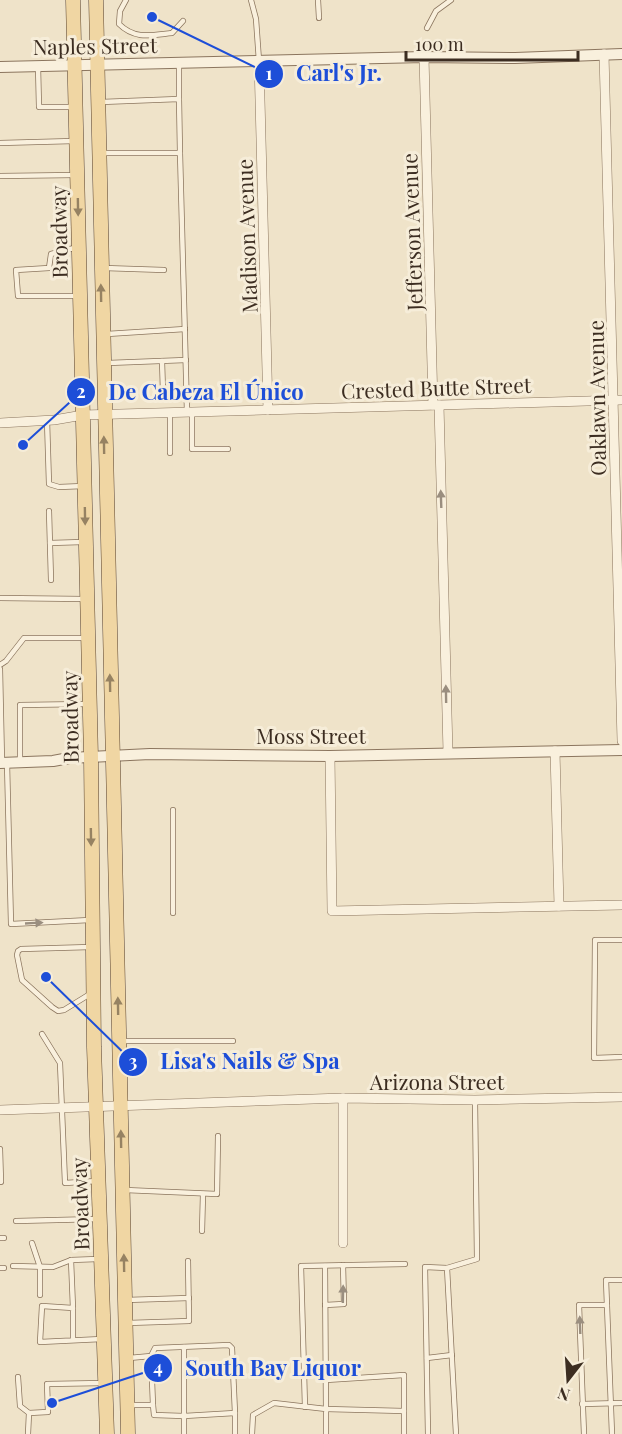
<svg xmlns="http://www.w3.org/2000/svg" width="622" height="1434" font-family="'Playfair Display',serif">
<rect width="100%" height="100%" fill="#efe3c9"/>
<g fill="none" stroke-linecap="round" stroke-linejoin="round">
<defs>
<g id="service">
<path d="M126,0L120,11L119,24C135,40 152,35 172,33L183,21"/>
<polyline points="251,0 256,19 259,61"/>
<polyline points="318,0 319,18"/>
<polyline points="427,28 436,11 451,0"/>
<polyline points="38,66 39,107 73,107"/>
<polyline points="179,99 179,62"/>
<polyline points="101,102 179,99 180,153 101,153"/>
<polyline points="0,143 74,141"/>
<polyline points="180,153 187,412"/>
<polyline points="0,176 75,175"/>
<polyline points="104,268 164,270"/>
<polyline points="77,296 18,296 16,270 49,268 51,254 78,247"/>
<polyline points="107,334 185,329"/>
<polyline points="162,361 163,391"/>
<polyline points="108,363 186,360"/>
<polyline points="192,412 192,449 228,449"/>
<polyline points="47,420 49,484 59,487 84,486"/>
<polyline points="170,453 170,413"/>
<polyline points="49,511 51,580"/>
<polyline points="50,543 83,542"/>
<polyline points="0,598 84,599"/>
<polyline points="0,665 6,661 24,638 85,638"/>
<polyline points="0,669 2,762"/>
<polyline points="20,762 20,705 89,704"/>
<polyline points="7,763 11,924 90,920"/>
<polyline points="173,810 173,913"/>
<polyline points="622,940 595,940 594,1058 622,1057"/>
<polyline points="90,994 64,1010 58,1011 52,1007 22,980 17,955 18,951 21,949 91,947"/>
<polyline points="42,1034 60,1063 65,1183 97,1181"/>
<polyline points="122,1041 233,1041"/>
<polyline points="0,1149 1,1182"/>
<polyline points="125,1190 217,1194 218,1136"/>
<polyline points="16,1221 98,1219"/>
<polyline points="202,1231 203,1194"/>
<polyline points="0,1238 4,1238"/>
<polyline points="32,1243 40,1267 40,1295"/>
<polyline points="13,1266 53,1267 71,1260"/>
<polyline points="325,1266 326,1409 404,1411"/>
<polyline points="0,1268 4,1268"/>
<polyline points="447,1268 477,1259 475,1101"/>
<polyline points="126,1300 189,1298"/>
<polyline points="325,1305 344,1304 343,1265"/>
<polyline points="73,1308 71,1260 98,1259"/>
<polyline points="128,1323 189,1321 188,1261"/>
<polyline points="73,1340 73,1308 42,1306 40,1342 102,1339"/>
<polyline points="129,1358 151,1356 155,1348 229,1345 232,1348 235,1413"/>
<polyline points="427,1358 452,1355"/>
<polyline points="18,1377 20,1406 29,1413 28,1434"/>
<polyline points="326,1380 404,1375 404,1434"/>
<polyline points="582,1404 622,1403"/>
<polyline points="129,1405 153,1405 151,1356"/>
<polyline points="153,1405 154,1415 184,1416 235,1413 235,1434"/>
<polyline points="305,1407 301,1266 405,1264"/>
<polyline points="29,1413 48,1412 47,1384 104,1383"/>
<polyline points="184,1434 184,1347"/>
<polyline points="252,1434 253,1415 274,1403 326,1409 326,1434"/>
<polyline points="428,1434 425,1267 447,1268 456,1434"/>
<polyline points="584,1434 579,1305 607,1305"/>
<polyline points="612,1434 606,1280 622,1280"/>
</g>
<g id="minor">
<polyline points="604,54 622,741"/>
<polyline points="424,57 433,405"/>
<polyline points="259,61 268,410"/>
<polyline points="439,405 448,752"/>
<polyline points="0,423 54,420 83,415 622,400"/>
<polyline points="555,751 559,906"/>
<polyline points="330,756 332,911 622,905"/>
<polyline points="343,1098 343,1243"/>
<polyline points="0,1110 343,1098 475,1100 622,1097"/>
</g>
<g id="tertiary">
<polyline points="0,67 424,57 515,58 622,54"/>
<polyline points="0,763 53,761 69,758 150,754 330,756 622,750"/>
</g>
<g id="primary">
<polyline points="73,0 91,757 94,1047 107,1434"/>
<polyline points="96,0 128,1434"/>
</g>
</defs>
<use href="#service" stroke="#8b755e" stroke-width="6"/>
<use href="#minor" stroke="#8b755e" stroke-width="10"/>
<use href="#tertiary" stroke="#8b755e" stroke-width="12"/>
<use href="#primary" stroke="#594331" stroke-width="15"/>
<use href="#service" stroke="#f9f0dd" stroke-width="4.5"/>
<use href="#minor" stroke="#f9f0dd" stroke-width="9"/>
<use href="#tertiary" stroke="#f9f0dd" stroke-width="10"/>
<use href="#primary" stroke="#f0d6a3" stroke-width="14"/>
</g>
<defs><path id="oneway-solid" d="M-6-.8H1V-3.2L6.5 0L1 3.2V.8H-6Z" transform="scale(1.5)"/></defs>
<g fill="#968262">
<use href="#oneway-solid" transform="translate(78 207) rotate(89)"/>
<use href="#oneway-solid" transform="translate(101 293) rotate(-91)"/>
<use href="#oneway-solid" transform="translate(104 445) rotate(-91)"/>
<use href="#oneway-solid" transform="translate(85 516) rotate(89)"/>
<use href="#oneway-solid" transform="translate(110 683) rotate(-91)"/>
<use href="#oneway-solid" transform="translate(91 837) rotate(89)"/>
<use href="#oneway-solid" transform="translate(118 1006) rotate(-91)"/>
<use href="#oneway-solid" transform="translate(121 1139) rotate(-91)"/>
<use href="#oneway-solid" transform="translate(124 1263) rotate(-91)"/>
</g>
<g fill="#9a8e7f">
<use href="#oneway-solid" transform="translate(441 499) rotate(-92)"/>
<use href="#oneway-solid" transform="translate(446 694) rotate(-91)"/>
<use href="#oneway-solid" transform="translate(34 923) rotate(-3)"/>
<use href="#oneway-solid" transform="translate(343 1294) rotate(-89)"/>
<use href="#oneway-solid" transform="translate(580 1325) rotate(-92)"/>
</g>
<g text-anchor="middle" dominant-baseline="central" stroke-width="6" stroke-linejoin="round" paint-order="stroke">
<g font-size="21" fill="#3c2d21" stroke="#f6edd9">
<text transform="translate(95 45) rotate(-1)">Naples Street</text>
<text transform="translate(58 232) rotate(-91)">Broadway</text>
<text transform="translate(411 232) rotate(-92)">Jefferson Avenue</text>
<text transform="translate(246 236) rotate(-92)">Madison Avenue</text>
<text transform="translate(436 387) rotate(-2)">Crested Butte Street</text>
<text transform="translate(596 398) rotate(-91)">Oaklawn Avenue</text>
<text transform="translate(69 717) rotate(-91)">Broadway</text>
<text x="311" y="735">Moss Street</text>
<text x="437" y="1081">Arizona Street</text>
<text transform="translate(79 1204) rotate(-92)">Broadway</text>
</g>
</g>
<path fill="none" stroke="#1d4ed8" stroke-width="2" d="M152 17L269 74M23 445L81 392M46 977L133 1062M52 1403L158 1368"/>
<g fill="#1d4ed8" stroke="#f6edd9" stroke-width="2">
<circle cx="152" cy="17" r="6"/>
<circle cx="23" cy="445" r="6"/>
<circle cx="46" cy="977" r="6"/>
<circle cx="52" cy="1403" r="6"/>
<circle cx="269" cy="74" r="15"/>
<circle cx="81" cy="392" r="15"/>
<circle cx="133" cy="1062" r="15"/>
<circle cx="158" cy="1368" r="15"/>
</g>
<g font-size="18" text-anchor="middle" font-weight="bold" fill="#fff">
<text x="269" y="80">1</text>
<text x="81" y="398">2</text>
<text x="133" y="1068">3</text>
<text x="158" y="1374">4</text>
</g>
<g font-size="22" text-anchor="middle" font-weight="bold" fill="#1d4ed8" stroke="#f6edd9" stroke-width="6" stroke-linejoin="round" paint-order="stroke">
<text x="339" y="81">Carl's Jr.</text>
<text x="206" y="400">De Cabeza El Único</text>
<text x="250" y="1069">Lisa's Nails &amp; Spa</text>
<text x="273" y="1376">South Bay Liquor</text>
</g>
<g transform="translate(568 1380) rotate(197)" stroke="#f6edd9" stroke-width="4.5" paint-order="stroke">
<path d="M0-4.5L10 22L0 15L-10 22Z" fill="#3c2d21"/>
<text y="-9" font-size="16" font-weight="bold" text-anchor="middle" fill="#3c2d21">N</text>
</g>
<path d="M406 51v9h172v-9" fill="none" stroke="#3c2d21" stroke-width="3"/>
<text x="415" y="51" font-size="18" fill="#3c2d21" stroke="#f6edd9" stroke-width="4.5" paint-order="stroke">100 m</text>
</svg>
